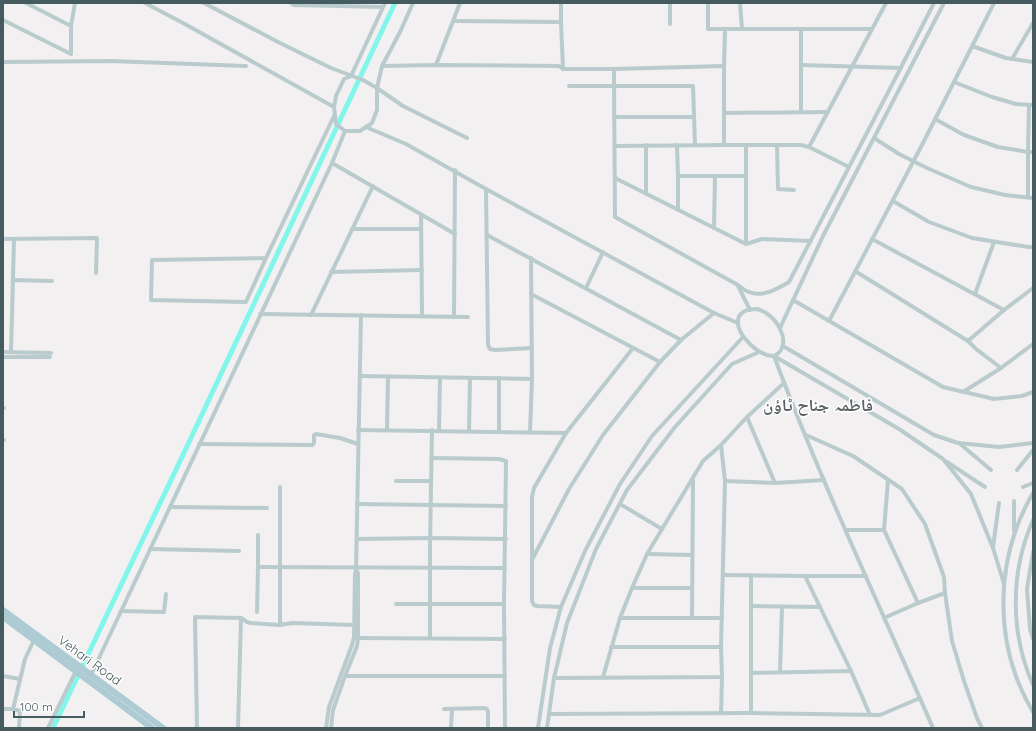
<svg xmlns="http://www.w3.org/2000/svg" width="1036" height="731" font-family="Quicksand,'Noto Naskh Arabic',sans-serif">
<rect width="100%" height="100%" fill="#f3f0f1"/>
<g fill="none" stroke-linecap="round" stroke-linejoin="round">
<polyline stroke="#83f6eb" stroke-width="5" points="53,728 182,457 395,3"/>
<g stroke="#bacbce" stroke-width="4">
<polyline points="145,3 183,23 334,107"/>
<polyline points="204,3 280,43 331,68 363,80 377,88 403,106 467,138"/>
<polyline points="291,3 294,5 383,7"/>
<polyline points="385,3 351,76 344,79 336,96 334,107 336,124 345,131 360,131 372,123 377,110 377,88 382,66 400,32 413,3"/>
<polyline points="561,3 561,22 563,69"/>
<polyline points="670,3 670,24"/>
<polyline points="708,3 708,29 871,29"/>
<polyline points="740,3 742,29"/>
<polyline points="3,20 71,54 71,26 26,3"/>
<polyline points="453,21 561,22"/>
<polyline points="71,26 75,3"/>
<polyline points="801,29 801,112"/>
<polyline points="972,46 1006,58 1033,62"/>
<polyline points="1012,59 1033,23"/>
<polyline points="3,62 111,61 246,66"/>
<polyline points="436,65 460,3"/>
<polyline points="801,65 901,68"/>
<polyline points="382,66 436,65 559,66 563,69 614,69"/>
<polyline points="724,66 725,29"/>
<polyline points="954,82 992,97 1016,104 1033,105"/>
<polyline points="569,86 693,86 695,145"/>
<polyline points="724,113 828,112"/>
<polyline points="614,117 694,117"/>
<polyline points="935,119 964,135 998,147 1028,152 1029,105"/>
<polyline points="366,127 406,144 486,189 714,313 738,323"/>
<polyline points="874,138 899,154 927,168 971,187 1005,195 1033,198"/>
<polyline points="646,145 646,194"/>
<polyline points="677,145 678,176 746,176"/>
<polyline points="746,145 746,244"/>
<polyline points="615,146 724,145"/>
<polyline points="777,146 778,189 794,190"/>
<polyline points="809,147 886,3"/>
<polyline points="332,163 455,234"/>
<path d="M849,167L809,147L801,145H724V66L614,69V82L615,217L738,285C742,288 745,291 749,292C763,298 778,288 789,282L895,79L934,3"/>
<polyline points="678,176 678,210"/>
<polyline points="615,178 746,244 762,239 811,241"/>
<polyline points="486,189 488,345 490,349 495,350 532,348"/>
<polyline points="1028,197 1028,152 1033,152"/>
<polyline points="893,201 929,222 972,238 1028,247 1033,247"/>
<polyline points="421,214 422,316"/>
<polyline points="714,228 715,176"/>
<polyline points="352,229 421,229"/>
<polyline points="487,235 681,340"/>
<polyline points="3,239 97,238 96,273"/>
<polyline points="872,239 1004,310 968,341"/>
<polyline points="266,258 246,302 151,300 152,260 266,258 334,116"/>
<polyline points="855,271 968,341 976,349 1001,368 963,392"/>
<polyline points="331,272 422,270"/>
<polyline points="13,280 52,281"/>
<polyline points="738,286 750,310"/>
<polyline points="586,288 603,252"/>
<polyline points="531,294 660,362"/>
<polyline points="975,294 994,242"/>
<polyline points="793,300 943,387 994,399 1022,396 1033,392"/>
<path d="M757,309C760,310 763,311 766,313C777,320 788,337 781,350C779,353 776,356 772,356C754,355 724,322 745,311C749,309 754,309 757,309Z"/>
<polyline points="1004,310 1033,288"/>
<polyline points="260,314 468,317"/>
<polyline points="311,315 373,186"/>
<polyline points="454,317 455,170"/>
<polyline points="829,321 922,145 994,3"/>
<polyline points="780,328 823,236 944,3"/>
<polyline points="783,346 934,435 958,443 999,447 1033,443"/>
<polyline points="3,352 51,353"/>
<polyline points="11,352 14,239"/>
<path d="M774,356C821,482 879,604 933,728"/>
<polyline points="774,356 899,429 943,459 971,494 993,548 1004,584"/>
<polyline points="3,357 50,357"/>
<polyline points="1001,368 1033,344"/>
<polyline points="360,376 532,379"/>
<polyline points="499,378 499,432"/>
<polyline points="3,408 4,408"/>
<polyline points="747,417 775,483"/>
<polyline points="358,430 566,433"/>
<polyline points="387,430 388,377"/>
<polyline points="439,430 440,378"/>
<polyline points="469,431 470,378"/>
<polyline points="530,432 532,379 531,258"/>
<polyline points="806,435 853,456 902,489 925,524 944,577 945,593 952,641 964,681 977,718 982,728"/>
<polyline points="3,440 4,440"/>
<polyline points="959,443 991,470"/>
<polyline points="199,444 312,445 314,443 314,435 316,434 340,438 358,444"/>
<polyline points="431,458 499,459 506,461 506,463 504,604 505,728"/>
<polyline points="947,462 985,487"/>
<polyline points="1017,470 1033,450"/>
<polyline points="888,480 884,530 918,603"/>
<polyline points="396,481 431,481"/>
<polyline points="725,481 775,483 824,480"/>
<polyline points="1023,487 1033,483"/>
<path d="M1033,493C994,560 993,645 1033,712"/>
<polyline points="1014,501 1014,531"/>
<polyline points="357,504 506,506"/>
<polyline points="620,504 662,529"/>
<polyline points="170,507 267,508"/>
<path d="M1033,520C1010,572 1010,633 1033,685"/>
<polyline points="846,530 884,530"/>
<polyline points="357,539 430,538 506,539"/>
<polyline points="993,547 999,503"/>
<polyline points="150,549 239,551"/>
<polyline points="1033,552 1027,589 1030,629 1033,639"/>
<polyline points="647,554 692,555"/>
<polyline points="533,558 569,489 603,435 660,362 681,340 714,313"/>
<polyline points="258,567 505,568"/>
<polyline points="723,575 805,576 866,576"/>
<polyline points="751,575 751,713"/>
<polyline points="805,576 851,671 870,715"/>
<polyline points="632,588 692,588"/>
<polyline points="396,604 504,604"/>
<polyline points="751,606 820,607"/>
<polyline points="561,607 537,606 534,605 532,601 532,497 534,488 566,433 633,348"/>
<polyline points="121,611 164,612 166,594"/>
<polyline points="257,612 258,567 258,535"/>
<polyline points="620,618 722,618"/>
<polyline points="692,618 693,480"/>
<polyline points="884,618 918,603 945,593"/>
<polyline points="280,625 280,487"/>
<polyline points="357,638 505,639"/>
<polyline points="430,638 430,546 432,430"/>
<polyline points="611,647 721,647"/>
<polyline points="780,672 782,607"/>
<polyline points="751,673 851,671"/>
<polyline points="91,675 332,163 345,131"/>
<polyline points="3,676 20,679"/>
<polyline points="345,676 505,676"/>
<polyline points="603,677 620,618 632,588 647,554 703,461 721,445"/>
<polyline points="554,678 722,677 721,647 725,481 721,445 747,417 784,383"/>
<polyline points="3,709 13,709"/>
<polyline points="444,709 485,708 487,709 488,712 488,728"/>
<polyline points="721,713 722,677"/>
<polyline points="549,714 751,713 880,715 920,698"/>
<polyline points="19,728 20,711 13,709 25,659 34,640"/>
<polyline points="48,728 76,671"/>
<polyline points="197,728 195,617 241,618 247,622 251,623 280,625 292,623 354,625"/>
<polyline points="238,728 241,618"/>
<polyline points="326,728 329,707 352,645 354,637 355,574 356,570 361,315"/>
<polyline points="331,728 333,710 345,676 357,646 358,638 358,573 356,570"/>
<polyline points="451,728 452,709"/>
<polyline points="538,728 550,648 561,607 585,551 620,484 652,436 743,337"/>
<polyline points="547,728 554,678 567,623 596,549 627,490 675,427 732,364 759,352"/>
</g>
<g stroke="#adcbd2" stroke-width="6">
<polyline points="3,610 163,728"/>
<polyline points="3,617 152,728"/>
</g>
</g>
<g text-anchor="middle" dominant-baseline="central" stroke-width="3" stroke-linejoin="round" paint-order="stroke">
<g font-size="13" fill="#465b60" stroke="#fff">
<text transform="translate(90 660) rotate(36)">Vehari Road</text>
</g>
<g font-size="17" font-weight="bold" fill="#5c6366" stroke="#fff">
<text x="818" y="404">فاطمہ جناح ٹاؤن</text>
</g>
</g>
<rect width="1036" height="731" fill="none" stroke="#465b60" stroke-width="8"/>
<path d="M14 711v6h70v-6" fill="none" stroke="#465b60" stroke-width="2"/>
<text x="20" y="711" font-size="12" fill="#465b60" stroke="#ffffff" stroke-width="3" paint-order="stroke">100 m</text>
</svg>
